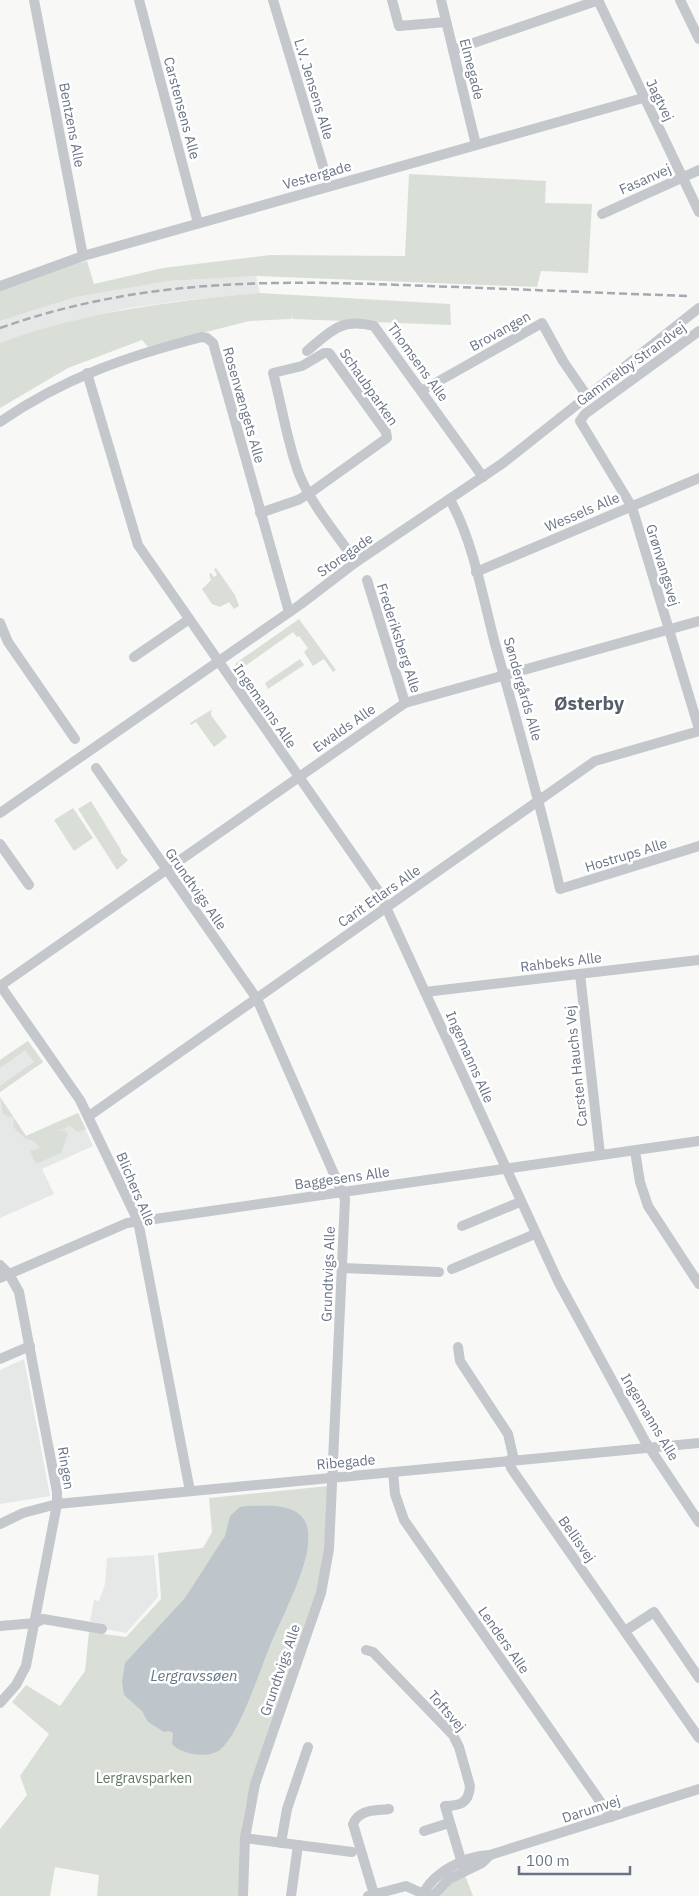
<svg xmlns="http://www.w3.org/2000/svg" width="699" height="1896" font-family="'IBM Plex Sans',sans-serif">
<rect width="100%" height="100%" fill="#f8f8f6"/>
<g fill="#e6e7e7">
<polygon points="256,276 260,293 187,300 129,308 73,321 0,343 0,321 76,297 169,281"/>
<polygon points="28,1041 43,1062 0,1092 0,1060"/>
<polygon points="0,1097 26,1136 78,1113 93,1146 42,1169 54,1194 0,1218"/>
<polygon points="24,1359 50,1496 0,1504 0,1370"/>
<polygon points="154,1555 158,1597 126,1633 105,1629 103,1624 90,1621 94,1600 99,1601 105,1584 107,1558"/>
</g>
<g fill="#d9dfd7">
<polygon points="409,174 546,181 545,203 592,204 588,273 541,271 537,287 256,276 169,281 76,297 0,321 0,290 36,274 87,261 94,284 163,268 271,255 405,256"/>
<path d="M260,293L450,304L451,325L292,319L293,314L291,319L249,321L148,347L142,340L68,368L0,408V343C84,312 172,301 260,293Z"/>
<polygon points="216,568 235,595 239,606 234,609 229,602 220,607 212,604 202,589 211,580 209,574 211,573 214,577 217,575 214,569"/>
<polygon points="299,619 336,670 333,672 324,659 313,666 304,652 308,648 299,636 297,637 293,632 241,669 250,682 246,685 235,669 236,663"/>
<polygon points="300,659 304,665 268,689 265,683"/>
<polygon points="212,706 211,715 227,737 214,747 196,722 191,725 190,723 211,710"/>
<polygon points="91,801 121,850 121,853 128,860 117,870 78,809"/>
<polygon points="73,808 93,838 74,851 54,820"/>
<polygon points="28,1041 43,1062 0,1092 0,1086 34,1062 25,1050 0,1068 0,1060"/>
<polygon points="0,1097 26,1136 78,1113 86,1129 78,1132 70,1126 56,1132 64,1130 68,1134 61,1153 36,1164 30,1151 40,1148 34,1141 26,1139 13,1127 14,1118 3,1114"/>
<polygon points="328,1486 325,1546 317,1590 246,1804 242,1826 238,1896 97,1896 99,1875 55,1867 50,1896 0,1896 0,1829 27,1795 20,1776 49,1734 12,1702 26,1685 60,1706 85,1671 89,1632 126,1637 161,1599 158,1553 203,1548 212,1532 209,1498"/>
<polygon points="464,1873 473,1896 440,1896 455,1880"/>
</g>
<path fill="#bec6cc" d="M248,1506C266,1506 297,1502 306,1523C310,1532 308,1549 306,1557C299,1583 287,1608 276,1632C262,1661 243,1729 221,1749C210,1759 181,1755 172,1744L173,1733L169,1731L164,1732L148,1722L142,1711L124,1695L122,1682L125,1663L185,1598L225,1536L230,1516L240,1507Z"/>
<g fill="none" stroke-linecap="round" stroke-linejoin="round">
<g stroke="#c4c7cb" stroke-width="10">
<polyline points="34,0 83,256"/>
<polyline points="139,0 198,223"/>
<polyline points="273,0 329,186"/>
<polyline points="392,0 399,26 446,22"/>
<polyline points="441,0 476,145"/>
<polyline points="598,0 699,212"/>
<polyline points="680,0 699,39"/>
<polyline points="453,50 599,0"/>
<polyline points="602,214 699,170"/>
<polyline points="0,286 83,256 643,98"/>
<polyline points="699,331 585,414 580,421 632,507 699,729"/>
<path d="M307,351C330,332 341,317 374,326L483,477"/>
<polyline points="87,373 138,545 379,892 558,1281 645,1441 699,1522"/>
<polyline points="423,390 542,323 563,361 587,396"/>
<path d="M0,422C63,378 128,356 202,337L207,338L213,343L289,612"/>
<path d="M450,500C472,538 483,597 494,640C517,723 541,805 560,889L699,846"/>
<path d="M260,513L298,500L310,493L387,438L386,432L329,353H324L302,366L273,373C282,406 287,442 299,474C311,504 338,536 356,562"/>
<polyline points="476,572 699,478"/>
<polyline points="367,580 405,703"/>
<polyline points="0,623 8,642 75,739"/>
<polyline points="134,657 188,620"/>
<polyline points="96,768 257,999 345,1199 329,1549 321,1593 255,1784 245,1838 243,1896"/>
<polyline points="0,813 301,604 356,562 503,463 699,308"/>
<polyline points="0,844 29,885"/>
<polyline points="580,974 600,1154"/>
<polyline points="0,985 80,1100 138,1221 190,1491"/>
<polyline points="0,986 405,703 699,621"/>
<polyline points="425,992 699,960"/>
<polyline points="89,1116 595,761 699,731"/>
<polyline points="635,1151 640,1182 648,1206 699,1284"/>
<polyline points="462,1226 520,1202"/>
<polyline points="0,1265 9,1274 19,1292 57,1492 57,1504 26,1666 16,1685 0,1703"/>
<polyline points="343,1268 439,1272"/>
<polyline points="452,1269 535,1234"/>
<polyline points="0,1278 127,1223 699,1141"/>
<polyline points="458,1347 460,1361 508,1434 514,1460"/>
<polyline points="0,1359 30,1346"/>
<polyline points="509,1460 511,1468 699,1738"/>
<polyline points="393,1472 395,1494 404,1520 611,1817"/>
<polyline points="0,1524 23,1513 57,1504 699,1443"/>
<polyline points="0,1626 35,1623 43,1619 102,1629"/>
<polyline points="625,1631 654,1612 699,1678"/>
<path d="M366,1650L373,1652L453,1735L459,1747L470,1786C469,1803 460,1806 445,1806L464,1870"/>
<polyline points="424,1831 449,1823"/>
<polyline points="245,1838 352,1852"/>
<polyline points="281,1843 287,1809 308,1747"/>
<path d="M374,1894L353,1824C359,1809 375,1811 389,1809"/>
<polyline points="291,1896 298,1845"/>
<polyline points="368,1896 406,1886 428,1896"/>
<path d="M422,1896C433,1872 465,1856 490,1855L699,1789"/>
<polyline points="433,1896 449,1879 482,1863 490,1855"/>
</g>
<path stroke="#a5a9b0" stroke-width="2.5" stroke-dasharray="8 4" stroke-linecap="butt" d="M0,328C145,277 278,280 428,286C515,289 602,293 688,296"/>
</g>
<g text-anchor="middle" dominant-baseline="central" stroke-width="5" stroke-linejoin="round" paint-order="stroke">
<g font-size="14" fill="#697485" stroke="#fff">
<text transform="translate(472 69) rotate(76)">Elmegade</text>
<text transform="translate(314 89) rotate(73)">L.V. Jensens Alle</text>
<text transform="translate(660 100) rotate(64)">Jagtvej</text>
<text transform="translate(182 108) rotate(75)">Carstensens Alle</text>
<text transform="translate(72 125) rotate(79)">Bentzens Alle</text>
<text transform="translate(317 175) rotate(-16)">Vestergade</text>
<text transform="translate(645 179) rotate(-24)">Fasanvej</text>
<text transform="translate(500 331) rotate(-29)">Brovangen</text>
<text transform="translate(418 362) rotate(54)">Thomsens Alle</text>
<text transform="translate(631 364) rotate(-36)">Gammelby Strandvej</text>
<text transform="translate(369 387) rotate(55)">Schaubparken</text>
<text transform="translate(244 405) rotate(74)">Rosenvængets Alle</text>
<text transform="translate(582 512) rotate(-23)">Wessels Alle</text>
<text transform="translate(345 555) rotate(-35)">Storegade</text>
<text transform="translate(663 565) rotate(73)">Grønvangsvej</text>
<text transform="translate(399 638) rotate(72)">Frederiksberg Alle</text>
<text transform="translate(523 689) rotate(74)">Søndergårds Alle</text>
<text transform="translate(265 706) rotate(55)">Ingemanns Alle</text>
<text transform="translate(344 728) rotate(-35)">Ewalds Alle</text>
<text transform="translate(626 855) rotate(-17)">Hostrups Alle</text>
<text transform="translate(196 889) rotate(55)">Grundtvigs Alle</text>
<text transform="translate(379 896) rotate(-35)">Carit Etlars Alle</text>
<text transform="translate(561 962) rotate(-7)">Rahbeks Alle</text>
<text transform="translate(470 1057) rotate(66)">Ingemanns Alle</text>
<text transform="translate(576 1066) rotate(-96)">Carsten Hauchs Vej</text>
<text transform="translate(342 1178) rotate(-8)">Baggesens Alle</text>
<text transform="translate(136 1189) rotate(67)">Blichers Alle</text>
<text transform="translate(328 1274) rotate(-88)">Grundtvigs Alle</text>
<text transform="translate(650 1417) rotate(59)">Ingemanns Alle</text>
<text transform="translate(346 1462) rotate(-5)">Ribegade</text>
<text transform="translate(66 1468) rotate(81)">Ringen</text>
<text transform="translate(577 1539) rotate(55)">Bellisvej</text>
<text transform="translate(504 1640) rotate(55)">Lenders Alle</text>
<text transform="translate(280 1670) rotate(-71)">Grundtvigs Alle</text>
<text transform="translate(447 1711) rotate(49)">Toftsvej</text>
<text transform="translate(591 1809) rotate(-18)">Darumvej</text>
</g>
<g font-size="14" fill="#647763" stroke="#fff">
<text x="144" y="1778">Lergravsparken</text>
</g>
<g font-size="15" font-style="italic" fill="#647580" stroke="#fff">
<text x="194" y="1675">Lergravssøen</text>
</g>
<g font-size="19" font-weight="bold" fill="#565e6a" stroke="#fff">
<text x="589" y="703">Østerby</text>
</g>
</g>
<path d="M519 1866v8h111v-8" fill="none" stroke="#697485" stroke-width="2.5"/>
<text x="526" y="1866" font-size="15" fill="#697485" stroke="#ffffff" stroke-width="4" paint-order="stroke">100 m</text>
</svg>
